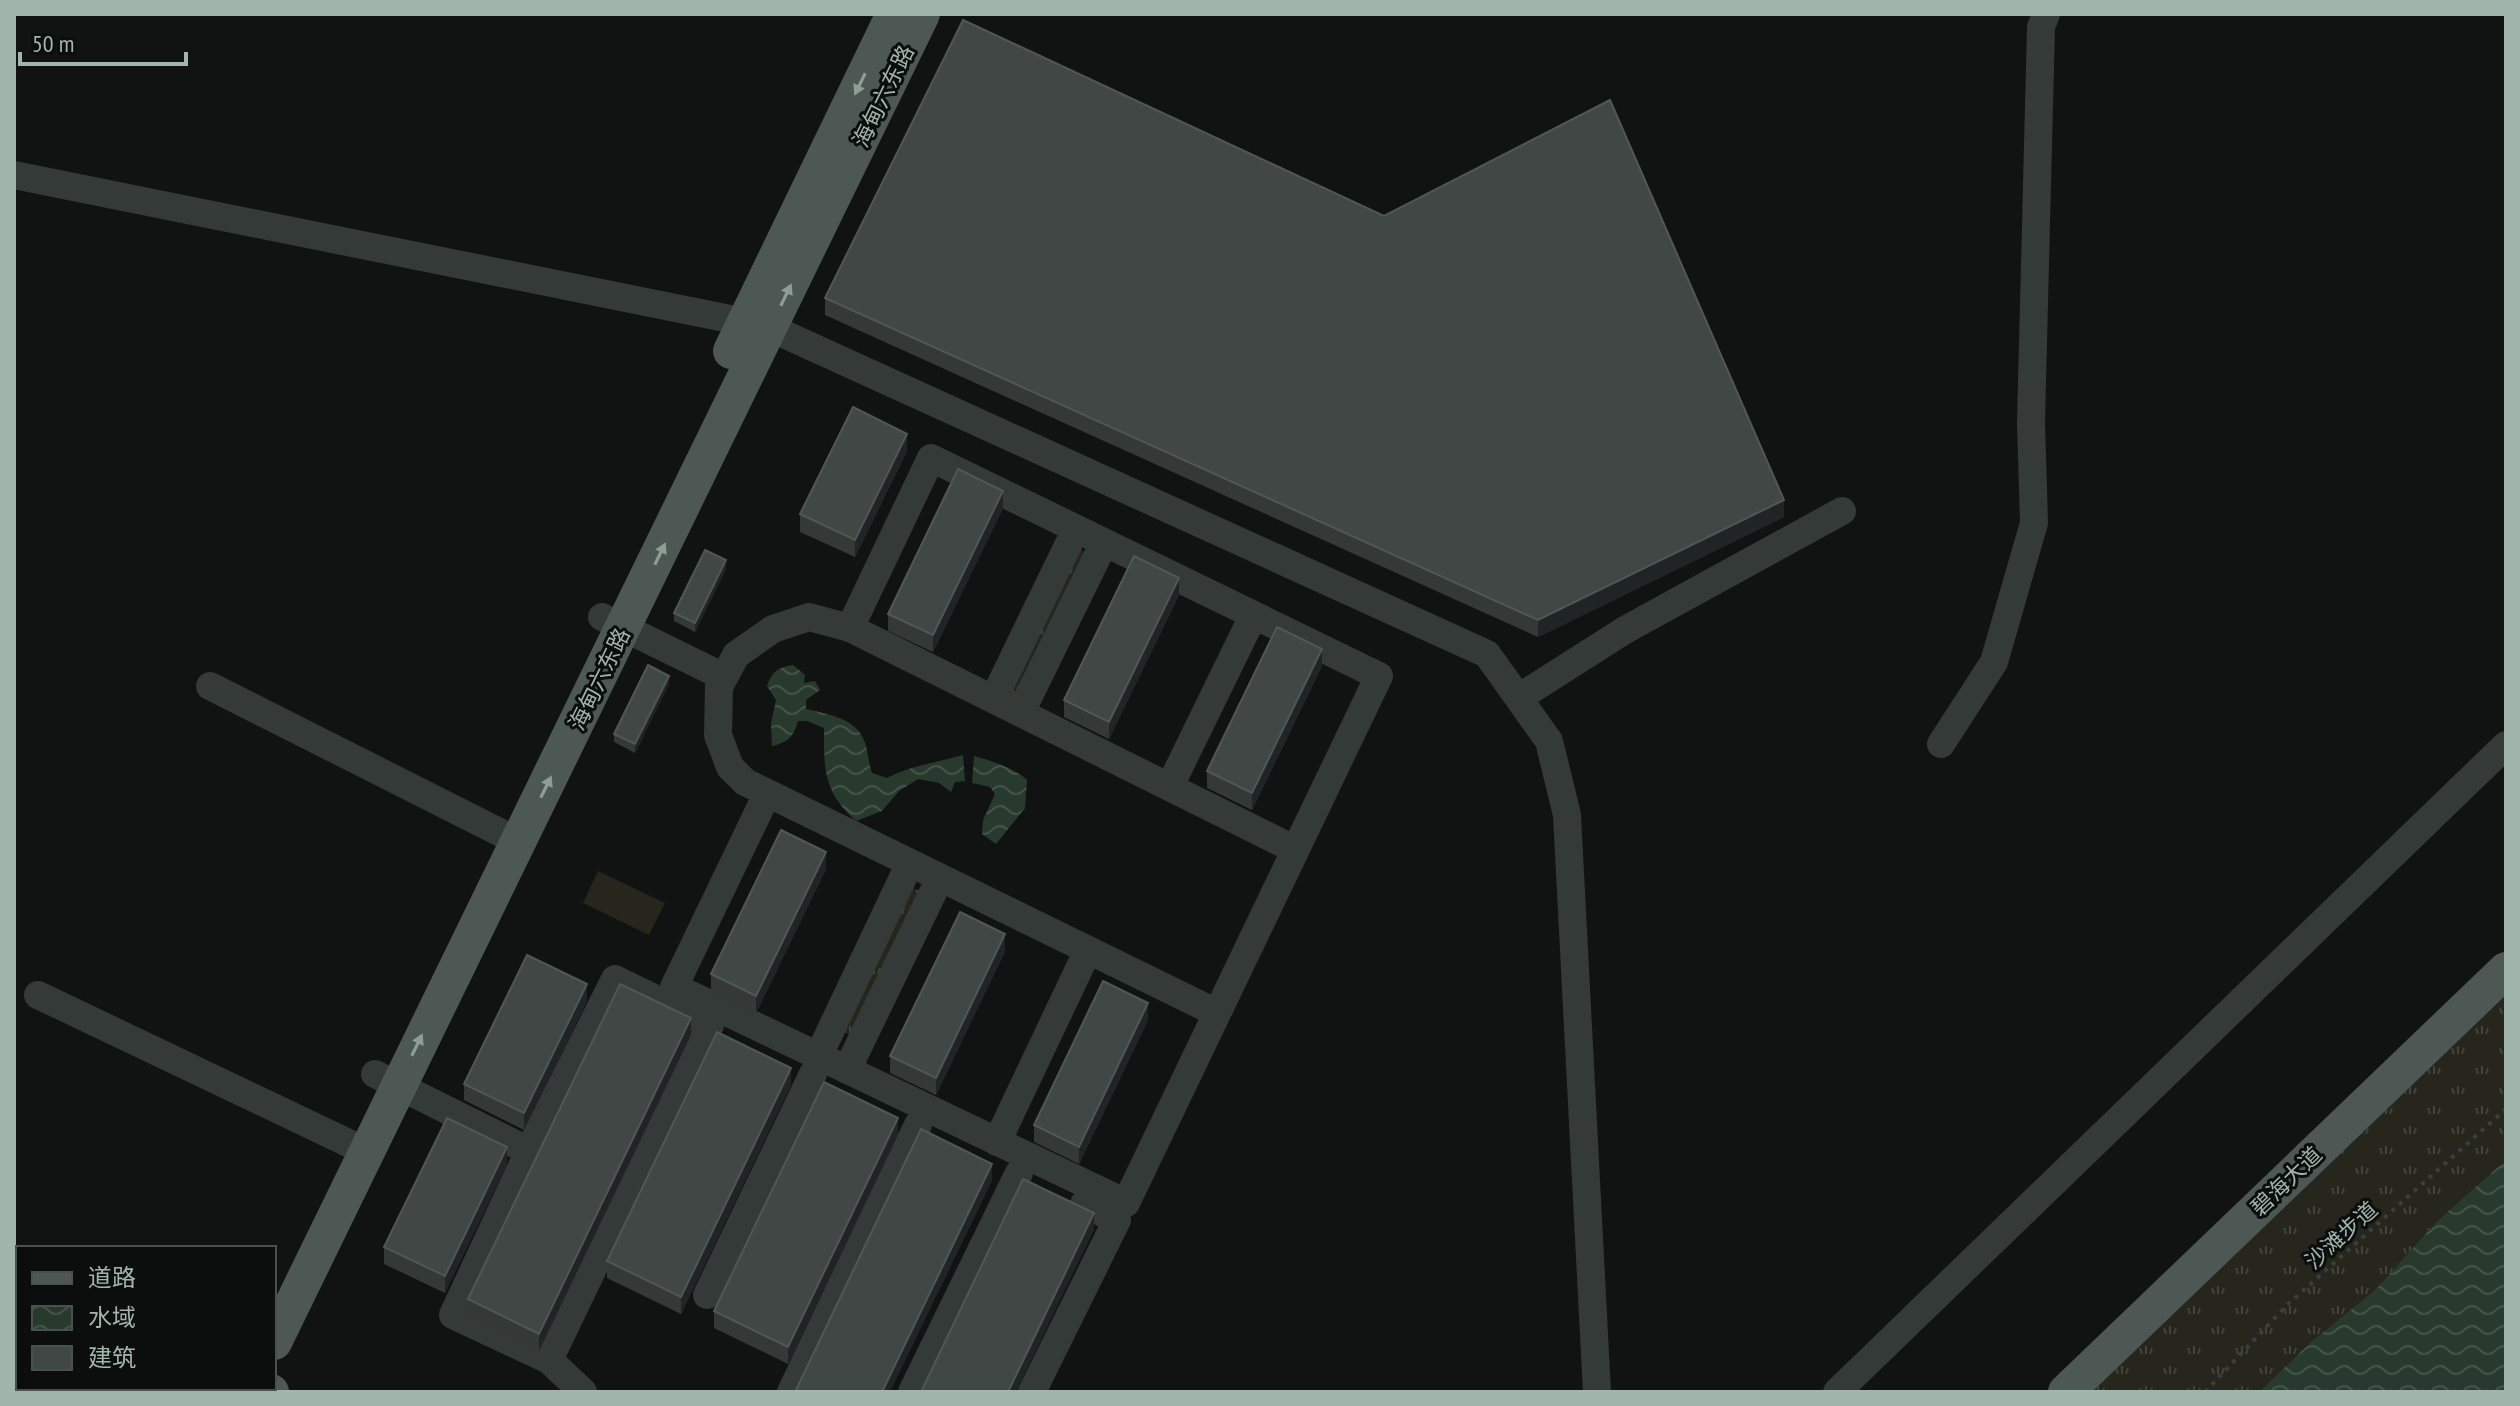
<svg xmlns="http://www.w3.org/2000/svg" width="2520" height="1406" font-family="'PT Sans Narrow','Noto Sans SC',sans-serif">
<defs>
<pattern id="grass-tufts" width="24" height="20" patternUnits="userSpaceOnUse" patternTransform="scale(2)"><rect width="24" height="20" fill="#26261d"/><path d="M3 7l-1-3M5 7V3M7 7l1-3M15 17l-1-3M17 17v-4M19 17l1-3" fill="none" stroke="#42433b"/></pattern>
<pattern id="water-waves" width="16" height="10" patternUnits="userSpaceOnUse" patternTransform="scale(2)"><rect width="16" height="10" fill="#283a2d"/><path d="M0 5q4-4 8 0t8 0" fill="none" stroke="#445449"/></pattern>
</defs>
<rect width="100%" height="100%" fill="#111313"/>
<g fill="url(#grass-tufts)">
<polygon points="1078,549 1088,553 1020,695 1011,694"/>
<polygon points="912,889 919,890 851,1036 842,1030"/>
<polygon points="2506,987 2506,1160 2436,1222 2376,1289 2311,1342 2259,1392 2083,1392"/>
<polygon points="14,1285 18,1285 18,1388 225,1388 233,1392 14,1392"/>
</g>
<polygon fill="#26261d" points="598,871 665,903 649,935 583,903"/>
<g fill="url(#water-waves)">
<path d="M793,665L805,675L804,683L815,681L820,690L806,700V709C824,713 853,718 862,736C868,747 868,762 872,773L887,778C912,765 936,763 963,755L965,781L955,782L951,792L939,783L918,779L899,791L882,811L856,821C823,791 824,770 824,728L807,721H798C793,738 788,742 772,746L771,723L776,700L767,686C772,672 778,667 793,665Z"/>
<path d="M974,756C992,761 1014,768 1027,780L1025,808L996,844L982,834L983,820L995,794L990,787L972,783Z"/>
<polygon points="2506,1160 2506,1392 2259,1392 2311,1342 2376,1289 2436,1222"/>
</g>
<g fill="none" stroke-linecap="round" stroke-linejoin="round">
<g stroke="#383f3c" stroke-width="4" stroke-dasharray="4 6" stroke-linecap="butt">
<polyline points="14,1382 18,1384"/>
<polyline points="29,1388 40,1392"/>
<polyline points="2205,1392 2287,1305 2506,1109"/>
</g>
<g stroke="#343a38" stroke-width="28">
<polyline points="14,175 745,322 786,335 1487,654 1549,741 1567,815 1597,1392"/>
<polyline points="602,617 722,676"/>
<polyline points="210,686 519,842"/>
<polyline points="1520,697 1625,630 1842,511"/>
<polyline points="994,698 1076,529"/>
<polyline points="1021,712 1104,543"/>
<polyline points="1941,744 1994,662 2034,523 2031,422 2041,27 2046,14"/>
<polyline points="1170,786 1253,616"/>
<polyline points="767,794 674,987 1126,1203 1379,676 931,458 850,628"/>
<polyline points="38,995 365,1151"/>
<polyline points="1215,1012 745,782 730,767 718,735 719,687 736,655 773,629 809,617 850,628 1294,849"/>
<polyline points="818,1057 909,865"/>
<polyline points="847,1070 939,880"/>
<polyline points="375,1074 529,1151 453,1315 549,1360 583,1392"/>
<polyline points="997,1142 1088,950"/>
<polyline points="529,1151 615,979 693,1017"/>
<polyline points="707,1295 813,1074"/>
<polyline points="549,1360 710,1025"/>
<polyline points="791,1392 918,1125"/>
<polyline points="912,1392 1019,1173"/>
<polyline points="1032,1392 1117,1220 1084,1204"/>
<polyline points="1837,1392 2506,745"/>
</g>
<g stroke="#4d5754" stroke-width="36">
<polyline points="731,351 894,14"/>
<polyline points="14,1281 18,1282"/>
<polyline points="274,1342 922,14"/>
<polyline points="223,1388 230,1392"/>
<polyline points="262,1388 271,1392"/>
<polyline points="2066,1392 2506,970"/>
</g>
</g>
<g fill="#343938">
<polygon points="825,298 1784,517 1538,637 825,315"/>
<polygon points="907,451 855,557 800,532 800,514"/>
<polygon points="1003,508 933,652 888,631 888,614"/>
<polygon points="726,569 695,632 674,621 674,613"/>
<polygon points="1179,595 1109,739 1064,717 1064,700"/>
<polygon points="1322,666 1252,810 1207,788 1207,771"/>
<polygon points="669,684 635,753 614,742 614,734"/>
<polygon points="826,869 756,1013 711,991 711,974"/>
<polygon points="1005,951 936,1095 890,1073 890,1056"/>
<polygon points="587,1001 524,1130 464,1100 464,1084"/>
<polygon points="1148,1020 1079,1164 1034,1142 1034,1125"/>
<polygon points="691,1035 539,1351 468,1316 468,1299"/>
<polygon points="791,1085 681,1314 607,1278 607,1261"/>
<polygon points="898,1135 788,1364 714,1328 714,1311"/>
<polygon points="507,1164 445,1293 384,1264 384,1247"/>
</g>
<g fill="#212424">
<polygon points="907,434 907,451 855,557 855,540"/>
<polygon points="1003,491 1003,508 933,652 933,635"/>
<polygon points="1784,500 1784,517 1538,637 1538,620"/>
<polygon points="726,560 726,569 695,632 695,623"/>
<polygon points="1179,578 1179,595 1109,739 1109,722"/>
<polygon points="1322,649 1322,666 1252,810 1252,793"/>
<polygon points="669,676 669,684 635,753 635,744"/>
<polygon points="826,852 826,869 756,1013 756,996"/>
<polygon points="1005,934 1005,951 936,1095 936,1078"/>
<polygon points="587,984 587,1001 524,1130 524,1113"/>
<polygon points="1148,1003 1148,1020 1079,1164 1079,1147"/>
<polygon points="691,1018 691,1035 539,1351 539,1334"/>
<polygon points="791,1068 791,1085 681,1314 681,1297"/>
<polygon points="898,1118 898,1135 788,1364 788,1347"/>
<polygon points="507,1147 507,1164 445,1293 445,1276"/>
<polygon points="992,1164 992,1181 890,1392 882,1392"/>
<polygon points="1094,1213 1094,1230 1016,1392 1008,1392"/>
</g>
<g fill="#404744" stroke="#4f5854" stroke-width="2">
<polygon points="963,20 1384,216 1610,100 1784,500 1538,620 825,298"/>
<polygon points="853,407 907,434 855,540 800,514"/>
<polygon points="958,469 1003,491 933,635 888,614"/>
<polygon points="705,550 726,560 695,623 674,613"/>
<polygon points="1134,556 1179,578 1109,722 1064,700"/>
<polygon points="1277,627 1322,649 1252,793 1207,771"/>
<polygon points="648,665 669,676 635,744 614,734"/>
<polygon points="781,830 826,852 756,996 711,974"/>
<polygon points="960,912 1005,934 936,1078 890,1056"/>
<polygon points="527,955 587,984 524,1113 464,1084"/>
<polygon points="1103,981 1148,1003 1079,1147 1034,1125"/>
<polygon points="620,984 691,1018 539,1334 468,1299"/>
<polygon points="717,1032 791,1068 681,1297 607,1261"/>
<polygon points="824,1082 898,1118 788,1347 714,1311"/>
<polygon points="447,1118 507,1147 445,1276 384,1247"/>
<polygon points="921,1129 992,1164 882,1392 795,1392"/>
<polygon points="1023,1179 1094,1213 1008,1392 921,1392"/>
</g>
<defs><path id="oneway-solid" d="M-6-.8H1V-3.2L6.5 0L1 3.2V.8H-6Z" transform="scale(2)"/></defs>
<g fill="#8c9e96">
<use href="#oneway-solid" transform="translate(860 84) rotate(116)"/>
<use href="#oneway-solid" transform="translate(786 295) rotate(-64)"/>
<use href="#oneway-solid" transform="translate(660 554) rotate(-64)"/>
<use href="#oneway-solid" transform="translate(546 787) rotate(-64)"/>
<use href="#oneway-solid" transform="translate(417 1045) rotate(-64)"/>
</g>
<g text-anchor="middle" dominant-baseline="central" stroke-width="6" stroke-linejoin="round" paint-order="stroke">
<g font-size="22" fill="#a1b5ac" stroke="#0c0e0e">
<text transform="translate(883 96) rotate(-64)">海甸六东路</text>
<text transform="translate(599 679) rotate(-64)">海甸六东路</text>
<text transform="translate(2286 1181) rotate(-44)">碧海大道</text>
<text transform="translate(2341 1235) rotate(-42)">沙滩步道</text>
</g>
</g>
<rect width="2520" height="1406" fill="none" stroke="#a1b5ac" stroke-width="32"/>
<rect x="16" y="1246" width="260" height="144" fill="#0c0e0e" stroke="#48514d" stroke-width="2"/>
<rect x="32" y="1272" width="40" height="12" fill="#4d5754" stroke="#48514d" stroke-width="2"/>
<text x="88" y="1286" font-size="24" fill="#a1b5ac">道路</text>
<rect x="32" y="1306" width="40" height="24" fill="url(#water-waves)" stroke="#48514d" stroke-width="2"/>
<text x="88" y="1326" font-size="24" fill="#a1b5ac">水域</text>
<rect x="32" y="1346" width="40" height="24" fill="#404744" stroke="#48514d" stroke-width="2"/>
<text x="88" y="1366" font-size="24" fill="#a1b5ac">建筑</text>
<path d="M20 52v12h166v-12" fill="none" stroke="#a1b5ac" stroke-width="4"/>
<text x="32" y="52" font-size="24" fill="#a1b5ac" stroke="#0c0e0e" stroke-width="6" paint-order="stroke">50 m</text>
</svg>
